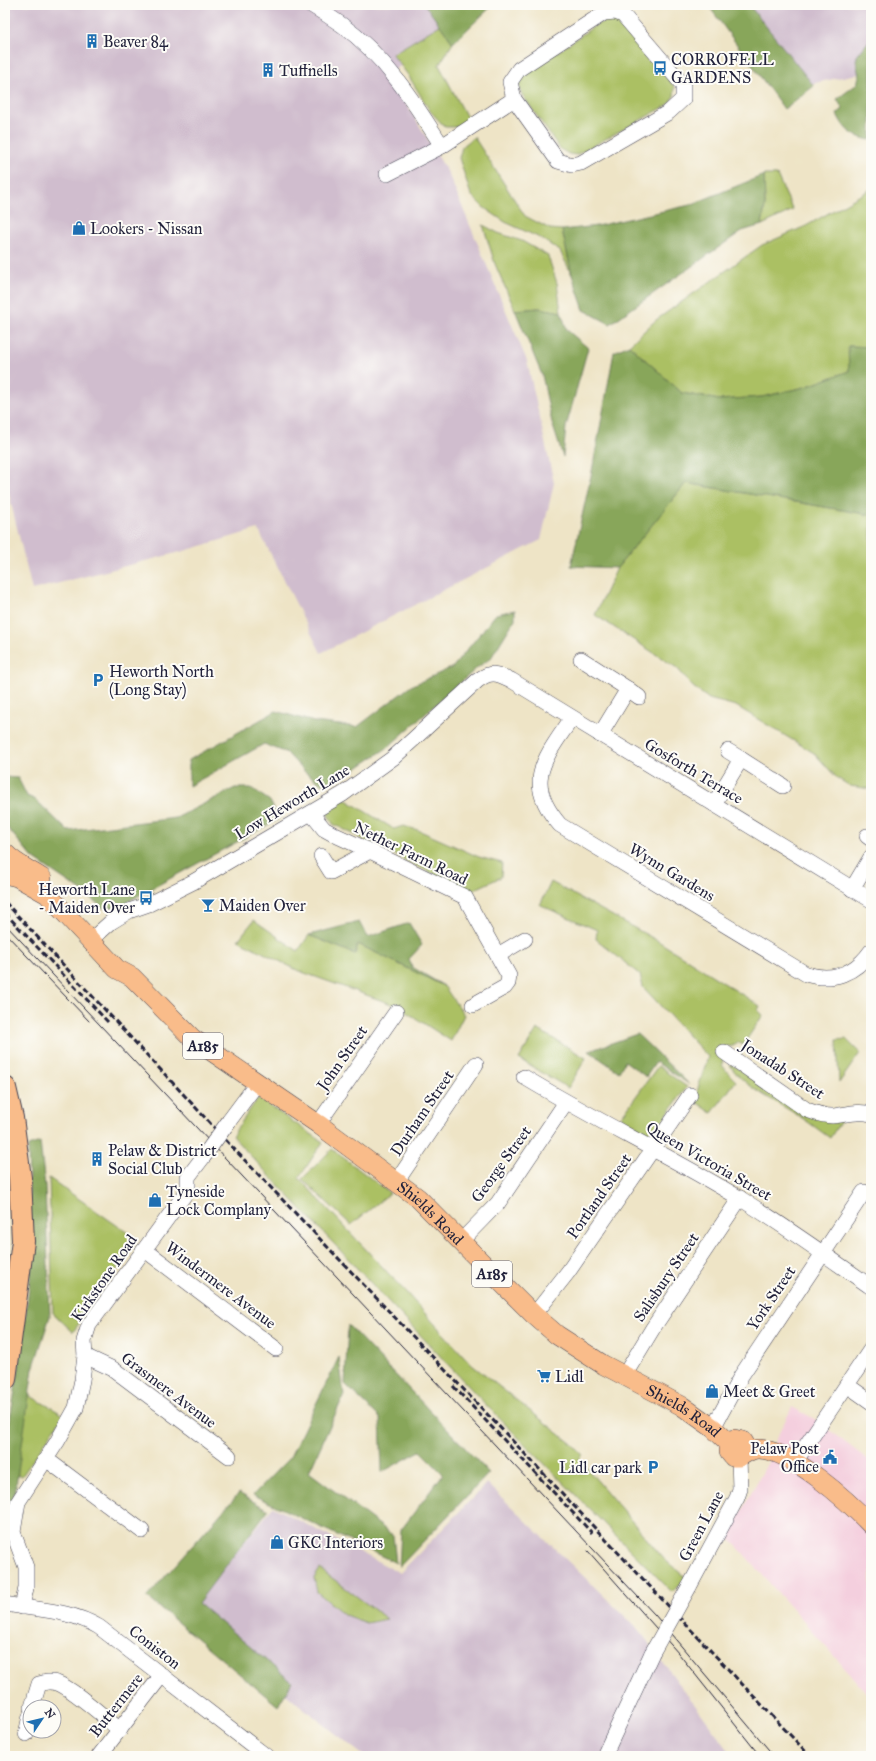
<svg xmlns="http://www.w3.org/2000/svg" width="876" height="1761" font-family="'IM FELL Great Primer',serif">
<rect width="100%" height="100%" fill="#fdfcf7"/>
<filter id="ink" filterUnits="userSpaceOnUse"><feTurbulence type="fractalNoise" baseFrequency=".025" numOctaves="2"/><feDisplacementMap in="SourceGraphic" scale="8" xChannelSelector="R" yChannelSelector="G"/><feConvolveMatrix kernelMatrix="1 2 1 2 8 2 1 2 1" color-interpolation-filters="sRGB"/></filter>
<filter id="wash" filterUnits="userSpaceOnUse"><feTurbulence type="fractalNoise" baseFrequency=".012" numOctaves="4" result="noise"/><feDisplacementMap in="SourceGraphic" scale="16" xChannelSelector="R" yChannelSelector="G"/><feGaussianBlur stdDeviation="0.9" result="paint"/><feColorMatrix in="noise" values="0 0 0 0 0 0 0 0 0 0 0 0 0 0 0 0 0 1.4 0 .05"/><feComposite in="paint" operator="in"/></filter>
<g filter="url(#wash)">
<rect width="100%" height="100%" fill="#eee4c6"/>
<polygon fill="#f4cfde" points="792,1407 813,1418 871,1462 871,1698 728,1536 768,1462 774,1443"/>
<g fill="#d0bdce">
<polygon points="5,5 482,5 385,77 404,100 448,173 527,361 554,483 541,540 321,653 258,529 184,551 32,590 5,478"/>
<polygon points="743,5 871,5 871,71 810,84"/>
<polygon points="487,1483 639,1630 733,1756 364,1756 186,1615 273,1507 400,1573"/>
</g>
<g fill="#abc064" stroke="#667150">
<polygon points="606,20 617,21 629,28 675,87 674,96 668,105 576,155 569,154 560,149 521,93 519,84 521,77 596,25"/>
<polygon points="440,25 453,43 439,65 470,123 456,127 445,127 430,111 408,75 392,54"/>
<polygon points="474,137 525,216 550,229 562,230 572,275 560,251 540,238 505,222 483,207 471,195 459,158 462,147"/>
<polygon points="764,175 777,175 793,210 762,225 765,205"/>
<polygon points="871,189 871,347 849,346 849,371 805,387 762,397 719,400 682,393 629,345 656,320 762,245 806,226"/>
<polygon points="483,225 498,233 522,241 548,256 557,283 561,312 539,308 515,310 495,264"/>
<polygon points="686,483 871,515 871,789 850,786 837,778 814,753 736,706 709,699 693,687 677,668 595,615 617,568"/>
<polygon points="343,798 394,829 403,826 418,830 479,857 502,863 501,877 469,892 333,824 326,811"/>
<polygon points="551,882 658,941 760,1006 758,1010 763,1015 743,1045 738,1042 733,1046 725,1047 722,1065 729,1074 736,1081 712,1113 696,1102 698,1088 708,1057 643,987 640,975 596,939 597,930 540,905"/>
<polygon points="254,920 298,951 309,935 355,954 358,944 444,986 464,1015 451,1041 397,1006 299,971 238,940"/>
<polygon points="537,1029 586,1058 568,1088 519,1059"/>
<polygon points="846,1039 860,1053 839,1083 837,1040"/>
<path d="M730,1064L841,1121L830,1138C820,1131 810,1123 799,1116C782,1105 737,1083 730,1064Z"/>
<polygon points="658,1066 687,1087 650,1138 621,1117"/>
<polygon points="258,1098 323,1142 299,1178 403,1289 472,1365 572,1444 583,1455 579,1459 664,1559 686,1578 672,1592 490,1409 232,1136"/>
<polygon points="332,1149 390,1193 351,1225 302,1179"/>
<polygon points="49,1178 138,1240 73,1332 53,1313"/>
<polygon points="25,1393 64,1415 22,1476 11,1473"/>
<polygon points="320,1569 387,1619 366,1623 345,1615 317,1592 314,1578"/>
</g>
<g fill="#88a65a" stroke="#55644a">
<polygon points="425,5 493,5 453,43"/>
<polygon points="708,5 749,5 814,86 784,109"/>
<path d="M871,38V139L870,140C852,136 845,131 837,114L843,109L837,99L857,84L859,76L856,61L857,56Z"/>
<polygon points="764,175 765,205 762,225 742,231 610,324 584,310 572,275 562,230 597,226 690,205"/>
<polygon points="540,308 561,312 567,330 588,348 566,427 563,457 552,423 542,375 515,310"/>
<polygon points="629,345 682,393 719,400 762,397 805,387 849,371 848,346 871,347 871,515 686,483 617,568 571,566 592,471 614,352"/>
<polygon points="515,610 515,619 491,658 478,667 387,748 348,774 324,786 304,771 287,753 264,744 189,786 189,760 276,711 314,722 357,727 411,686 453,667 496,614"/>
<polygon points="5,777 18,778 27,796 36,800 68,831 176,818 235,788 251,788 270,801 279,819 118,907 103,908 83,892 33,858 5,825"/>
<polygon points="359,922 368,937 409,923 422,945 409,959 412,967 444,986 358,944 355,954 309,935"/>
<polygon points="637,1034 689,1084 656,1062 646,1077 625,1061 619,1072 589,1051"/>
<polygon points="40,1142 45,1186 50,1316 33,1369 5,1561 5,1448 19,1367 31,1272 28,1146"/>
<polygon points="348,1325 489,1473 399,1567 401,1530 443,1474 420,1451 382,1472 380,1418 345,1384"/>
<polygon points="339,1357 344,1395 309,1472 393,1535 396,1563 253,1495 290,1457"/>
<polygon points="239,1493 268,1510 198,1603 292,1682 278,1706 147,1597"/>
</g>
</g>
<g filter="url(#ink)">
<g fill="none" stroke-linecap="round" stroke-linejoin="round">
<defs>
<g id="minor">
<path d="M311,5C321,11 332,18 342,25C385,56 414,102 442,146"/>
<polygon points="615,12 623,15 683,85 683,99 669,112 581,163 572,165 558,161 514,99 510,82 519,69 604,13"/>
<polyline points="387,174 442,146 514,99"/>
<polyline points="581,659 628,689 600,735"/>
<polyline points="628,689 639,697"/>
<path d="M572,718C545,758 522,782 560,825L806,974C833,982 855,974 871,951"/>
<polyline points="728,751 741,759"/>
<polyline points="714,804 741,759 783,786"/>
<polyline points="311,813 324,829 333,834 370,851 465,897 509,976 508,983 505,987 473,1005"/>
<polyline points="867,836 871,839"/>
<polyline points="321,856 331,872 370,851"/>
<polyline points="852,889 871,857"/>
<path d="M91,940L111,922L129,911L149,904L193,882L343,794L393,758L477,681C491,671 496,673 511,680L871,900"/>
<polyline points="498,955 525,939"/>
<path d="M724,1052L807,1110C815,1113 823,1116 832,1116C845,1115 858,1110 871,1114"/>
<path d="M524,1077C595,1120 670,1156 741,1199C785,1226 828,1257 871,1287"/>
<polyline points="229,1121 258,1082"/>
<polyline points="318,1124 396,1012"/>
<polyline points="397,1181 476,1064"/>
<polyline points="460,1242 498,1203 566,1102"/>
<polyline points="145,1250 276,1349"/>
<polyline points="534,1315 568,1272 690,1095"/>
<polyline points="85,1356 113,1369 229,1456"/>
<polyline points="624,1376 653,1328 740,1198"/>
<polyline points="847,1385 871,1402"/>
<polyline points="713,1428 741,1376 864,1192"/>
<polyline points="46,1459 142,1531"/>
<polyline points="795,1462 871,1349"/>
<polyline points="689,1587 737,1498 740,1489 739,1457"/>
<path d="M5,1604C37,1610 71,1610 99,1627L266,1756"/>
<polyline points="22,1607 26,1588 26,1567 13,1532 18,1502 57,1442 76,1408 82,1380 85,1356 84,1341 89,1325 188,1190 188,1177 204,1156"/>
<path d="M32,1707L39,1684C46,1682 50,1681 57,1683C72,1688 105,1718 120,1730"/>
<polyline points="26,1734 30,1716"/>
<polyline points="99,1756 162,1675"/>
<polyline points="604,1756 652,1653"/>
</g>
<g id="major">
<path d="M5,853C15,864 30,870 42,878"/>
<path id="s1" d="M5,874L17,877L47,894L117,969L132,977L192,1038L318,1124L418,1198L497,1278L534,1315L557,1335L602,1364L682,1406L713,1428L729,1443"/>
<path d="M745,1452L746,1446L743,1441L734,1439L729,1443V1452L733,1457H739C746,1454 750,1449 758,1449C791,1449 849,1502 871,1525"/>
</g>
<polyline id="highway" points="5,1088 12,1118 20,1178 23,1241 5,1379"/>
</defs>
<use href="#minor" stroke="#413f50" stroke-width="16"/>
<use href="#major" stroke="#413f50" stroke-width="20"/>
<use href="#highway" stroke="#413f50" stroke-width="24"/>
<use href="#minor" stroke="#fff" stroke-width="15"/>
<use href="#major" stroke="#f9bc8a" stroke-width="19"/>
<use href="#highway" stroke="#f9bc8a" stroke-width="22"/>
<g stroke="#22223b" stroke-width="1">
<polyline points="5,924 655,1615 774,1756"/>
<polyline points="5,933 89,1021"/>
<polyline points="588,1551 679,1654 760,1756"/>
</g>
<g stroke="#22223b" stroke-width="3" stroke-dasharray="6 3" stroke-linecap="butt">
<polyline points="5,902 235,1150 509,1437 810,1756"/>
<polyline points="5,913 108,1022"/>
<polyline points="453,1386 592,1533"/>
</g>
<defs>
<g id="minor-bridge">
<polyline points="204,1156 229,1121"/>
<polyline points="652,1653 689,1587"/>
</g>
</defs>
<use href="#minor-bridge" stroke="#413f50" stroke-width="16" stroke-linecap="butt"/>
<use href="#minor-bridge" stroke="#fff" stroke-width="15"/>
</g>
</g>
<defs>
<symbol id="building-bare" viewBox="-9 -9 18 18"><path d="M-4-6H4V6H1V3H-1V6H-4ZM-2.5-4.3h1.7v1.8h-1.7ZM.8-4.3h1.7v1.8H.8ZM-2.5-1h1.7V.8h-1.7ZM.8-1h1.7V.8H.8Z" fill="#1f6fb2" stroke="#fdfcf7" stroke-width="2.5" paint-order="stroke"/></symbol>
<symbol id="bus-bare" viewBox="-9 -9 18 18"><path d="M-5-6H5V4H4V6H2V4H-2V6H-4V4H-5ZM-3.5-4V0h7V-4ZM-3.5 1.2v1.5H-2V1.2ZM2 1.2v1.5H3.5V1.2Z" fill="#1f6fb2" stroke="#fdfcf7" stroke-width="2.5" paint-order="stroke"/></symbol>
<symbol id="shop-bare" viewBox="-9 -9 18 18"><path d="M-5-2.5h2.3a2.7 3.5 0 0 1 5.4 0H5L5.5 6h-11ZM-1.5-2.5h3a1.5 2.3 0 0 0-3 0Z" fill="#1f6fb2" stroke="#fdfcf7" stroke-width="2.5" paint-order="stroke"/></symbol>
<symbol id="parking-bare" viewBox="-9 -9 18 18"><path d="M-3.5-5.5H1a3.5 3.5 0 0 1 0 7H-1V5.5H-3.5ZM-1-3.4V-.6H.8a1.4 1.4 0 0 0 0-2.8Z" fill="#1f6fb2" stroke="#fdfcf7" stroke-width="2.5" paint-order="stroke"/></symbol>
<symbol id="bar-bare" viewBox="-9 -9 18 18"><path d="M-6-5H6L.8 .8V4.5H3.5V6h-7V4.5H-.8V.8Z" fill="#1f6fb2" stroke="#fdfcf7" stroke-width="2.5" paint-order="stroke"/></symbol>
<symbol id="supermarket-bare" viewBox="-9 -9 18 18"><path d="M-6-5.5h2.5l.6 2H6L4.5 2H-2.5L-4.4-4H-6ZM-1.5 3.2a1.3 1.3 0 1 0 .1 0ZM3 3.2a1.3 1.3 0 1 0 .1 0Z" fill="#1f6fb2" stroke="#fdfcf7" stroke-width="2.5" paint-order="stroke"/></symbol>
<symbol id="civic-bare" viewBox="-9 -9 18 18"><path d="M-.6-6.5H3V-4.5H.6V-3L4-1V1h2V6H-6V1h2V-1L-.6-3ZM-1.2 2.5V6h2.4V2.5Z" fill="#1f6fb2" stroke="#fdfcf7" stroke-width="2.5" paint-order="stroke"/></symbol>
</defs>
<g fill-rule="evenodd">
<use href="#building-bare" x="82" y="31" width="20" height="20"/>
<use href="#bus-bare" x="650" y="58" width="20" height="20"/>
<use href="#building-bare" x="258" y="60" width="20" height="20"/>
<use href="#shop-bare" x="69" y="218" width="20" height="20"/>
<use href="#parking-bare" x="88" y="670" width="20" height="20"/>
<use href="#bus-bare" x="136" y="888" width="20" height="20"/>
<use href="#bar-bare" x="198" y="895" width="20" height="20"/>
<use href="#building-bare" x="87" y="1149" width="20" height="20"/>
<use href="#shop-bare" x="145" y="1190" width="20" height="20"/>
<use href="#supermarket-bare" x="534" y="1366" width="20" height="20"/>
<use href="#shop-bare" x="702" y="1381" width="20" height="20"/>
<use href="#civic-bare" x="820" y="1447" width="20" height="20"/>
<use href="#parking-bare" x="643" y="1457" width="20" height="20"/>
<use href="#shop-bare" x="267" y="1532" width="20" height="20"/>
</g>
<g text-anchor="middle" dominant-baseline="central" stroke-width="4" stroke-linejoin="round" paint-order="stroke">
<g fill="#fdfcf7" stroke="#646373" stroke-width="1">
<rect x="183" y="1033" width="40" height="26" rx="3"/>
<rect x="472" y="1261" width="40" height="26" rx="3"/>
</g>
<g font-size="15" font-weight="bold" fill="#22223b">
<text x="203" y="1046">A185</text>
<text x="492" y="1274">A185</text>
</g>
<g font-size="16" fill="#22223b" stroke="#fdfcf7" text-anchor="start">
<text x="103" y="41">Beaver 84</text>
<text x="671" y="59">CORROFELL<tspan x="671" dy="18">GARDENS</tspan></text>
<text x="279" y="70">Tuffnells</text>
<text x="90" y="228">Lookers - Nissan</text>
<text x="109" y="671">Heworth North<tspan x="109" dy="18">(Long Stay)</tspan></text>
<text x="135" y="889" text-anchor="end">Heworth Lane<tspan x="135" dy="18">- Maiden Over</tspan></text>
<text x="219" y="905">Maiden Over</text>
<text x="108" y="1150">Pelaw &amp; District<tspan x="108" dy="18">Social Club</tspan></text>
<text x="166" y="1191">Tyneside<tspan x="166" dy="18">Lock Complany</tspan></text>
<text x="555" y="1376">Lidl</text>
<text x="723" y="1391">Meet &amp; Greet</text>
<text x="819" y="1448" text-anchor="end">Pelaw Post<tspan x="819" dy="18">Office</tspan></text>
<text x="642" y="1467" text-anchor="end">Lidl car park</text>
<text x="288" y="1542">GKC Interiors</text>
</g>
<g font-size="16" fill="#22223b" stroke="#fdfcf7">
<text transform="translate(694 771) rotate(31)">Gosforth Terrace</text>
<text transform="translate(292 802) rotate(-31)">Low Heworth Lane</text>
<text transform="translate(411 853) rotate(26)">Nether Farm Road</text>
<text transform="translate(672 872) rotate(31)">Wynn Gardens</text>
<text transform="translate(342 1058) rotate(-55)">John Street</text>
<text transform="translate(783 1069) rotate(33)">Jonadab Street</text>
<text transform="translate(422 1113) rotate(-56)">Durham Street</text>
<text transform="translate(709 1161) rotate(30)">Queen Victoria Street</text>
<text transform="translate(501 1164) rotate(-54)">George Street</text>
<text transform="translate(599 1196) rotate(-55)">Portland Street</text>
<text stroke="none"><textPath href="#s1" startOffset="548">Shields Road</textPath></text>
<text transform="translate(666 1277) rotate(-56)">Salisbury Street</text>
<text transform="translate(104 1278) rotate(-55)">Kirkstone Road</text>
<text transform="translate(221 1285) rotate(37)">Windermere Avenue</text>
<text transform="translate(771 1298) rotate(-56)">York Street</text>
<text transform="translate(169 1390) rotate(37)">Grasmere Avenue</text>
<text stroke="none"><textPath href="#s1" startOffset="872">Shields Road</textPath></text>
<text transform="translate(701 1526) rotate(-62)">Green Lane</text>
<text transform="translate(155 1647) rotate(38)">Coniston</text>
<text transform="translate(116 1705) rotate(-52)">Buttermere</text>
</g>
</g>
<rect width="876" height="1761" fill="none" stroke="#fdfcf7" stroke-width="20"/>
<g transform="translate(42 1719) rotate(55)"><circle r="19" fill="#fdfcf7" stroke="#a5a5ac"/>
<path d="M0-3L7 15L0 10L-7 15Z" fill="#1f6fb2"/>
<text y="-6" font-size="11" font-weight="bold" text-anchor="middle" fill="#22223b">N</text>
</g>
</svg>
